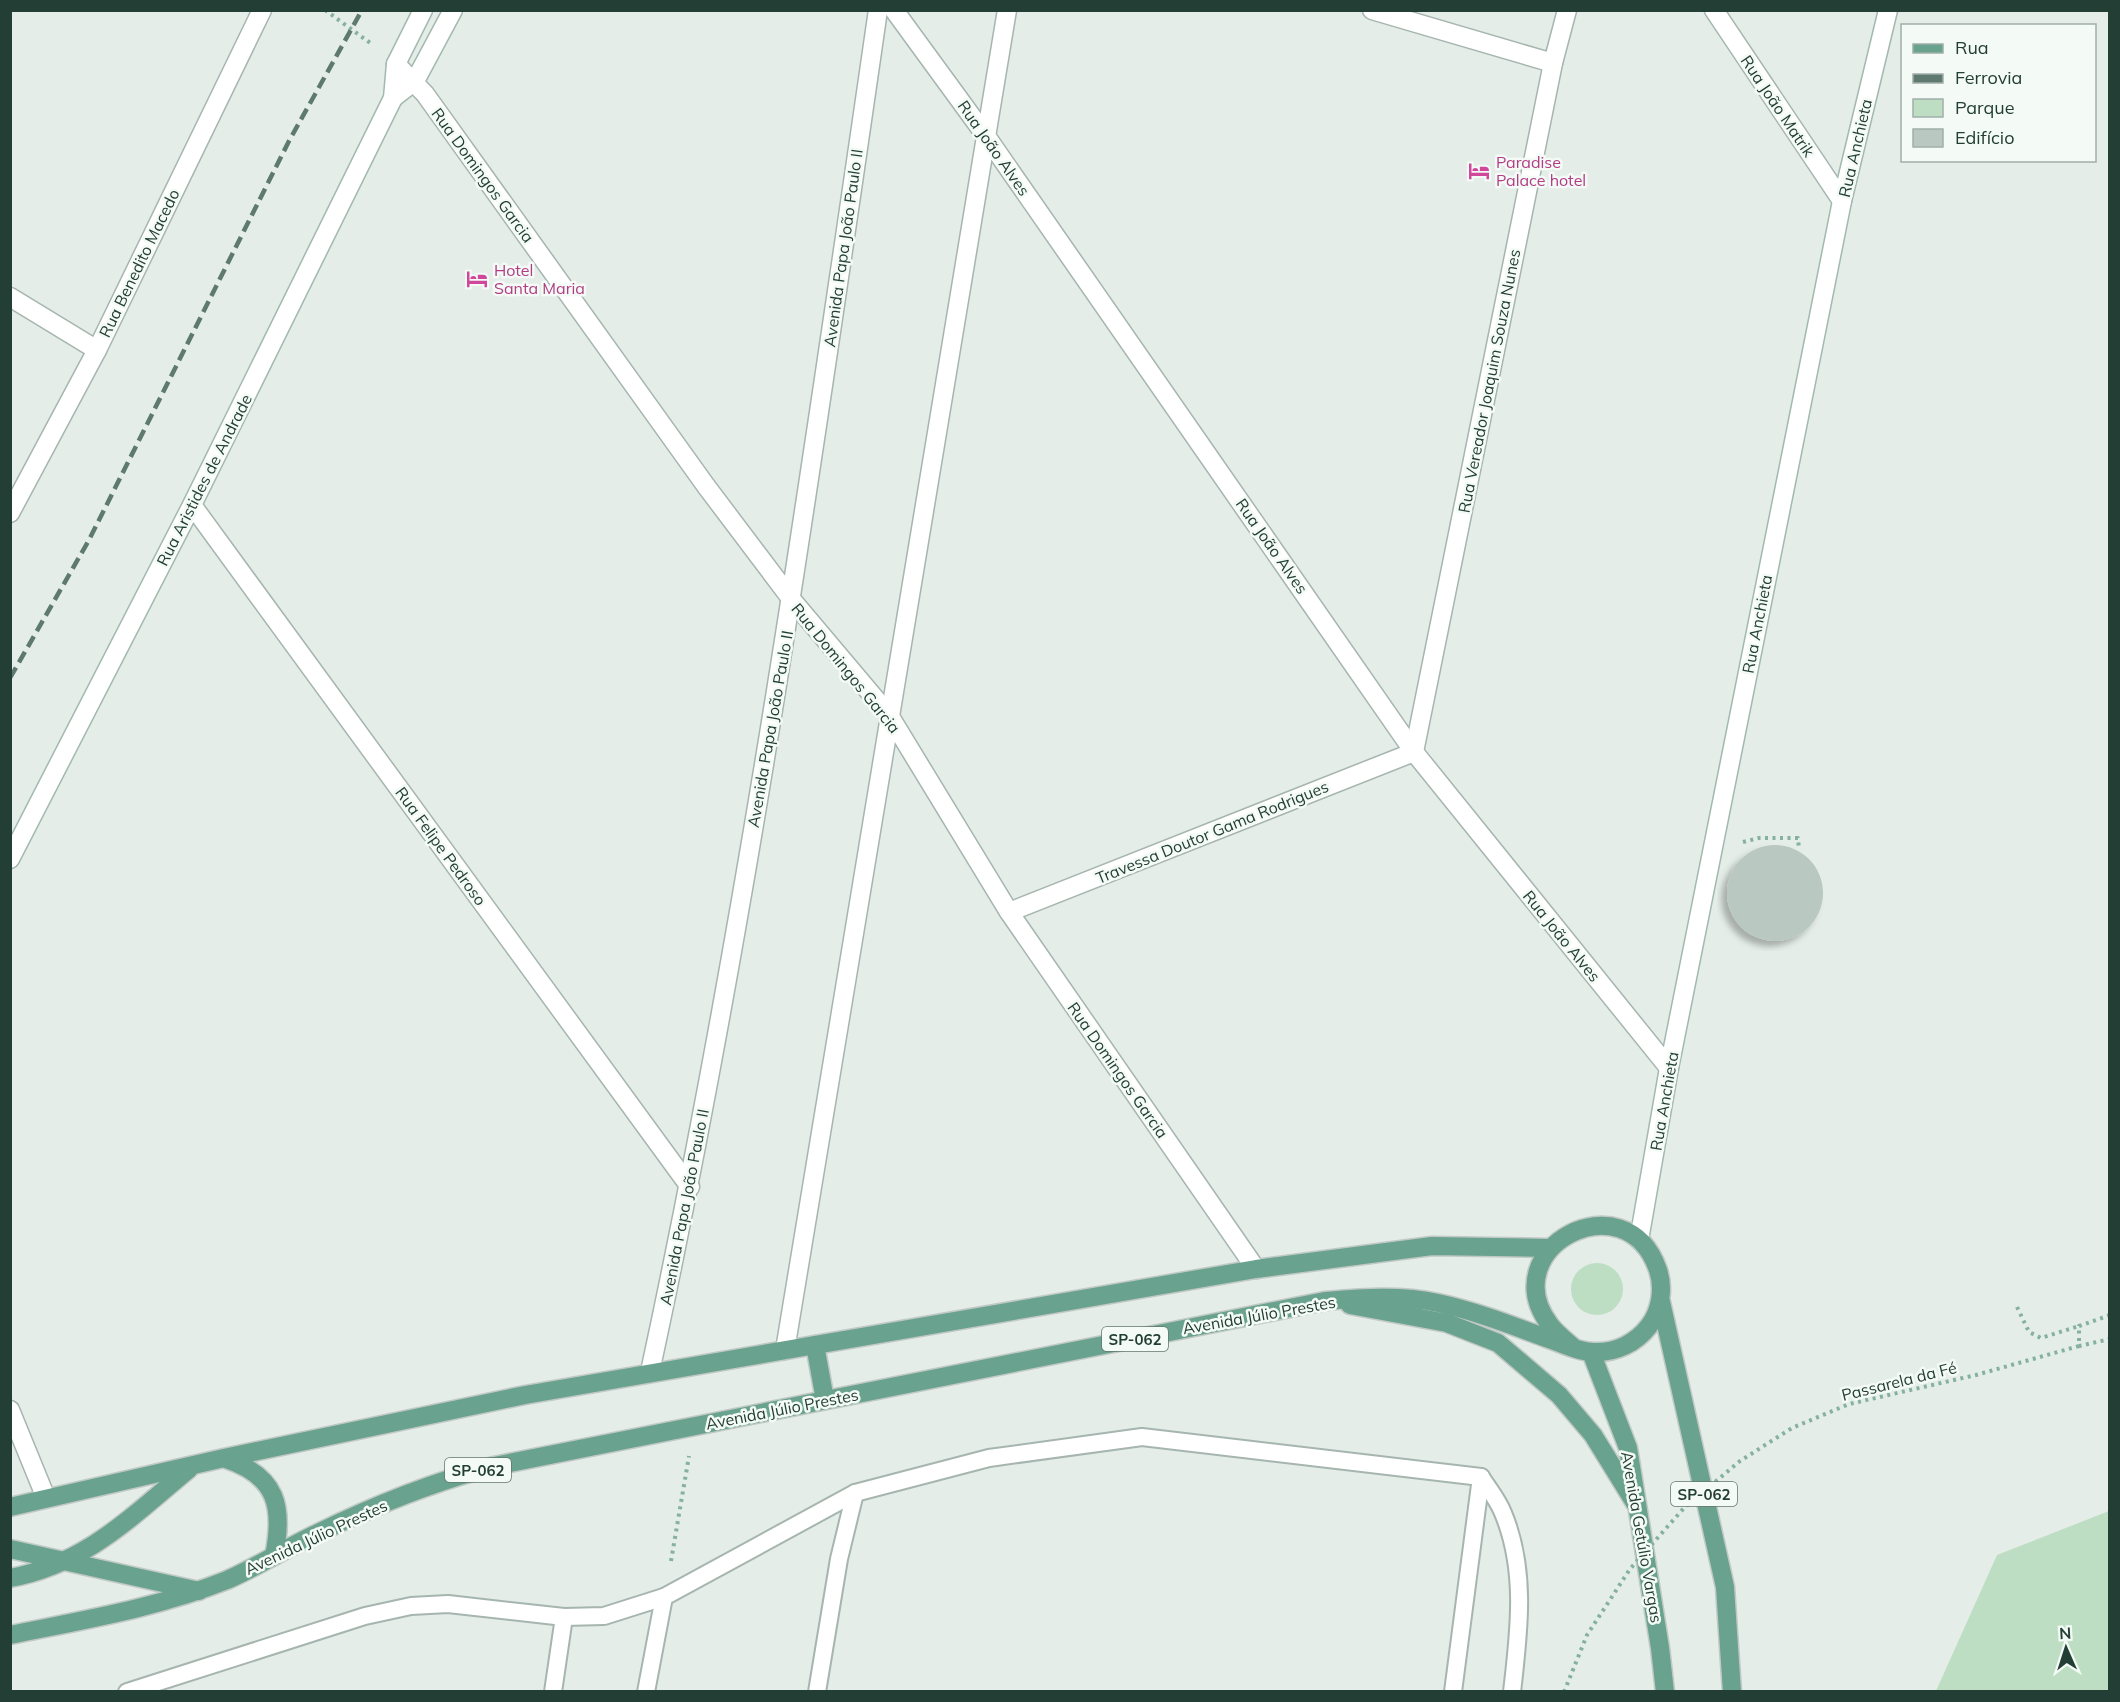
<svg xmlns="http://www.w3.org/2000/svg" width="2120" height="1702" font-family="Mulish,sans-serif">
<defs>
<filter id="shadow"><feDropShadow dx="-5.5" dy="5.5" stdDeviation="3" flood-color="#0004"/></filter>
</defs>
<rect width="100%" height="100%" fill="#e4ede8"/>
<g fill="#bddec3">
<circle cx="1597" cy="1289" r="26"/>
<polygon points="2109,1511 2109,1691 1936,1691 1997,1555"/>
</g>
<circle fill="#b9c8c1" filter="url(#shadow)" cx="1775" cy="893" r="48"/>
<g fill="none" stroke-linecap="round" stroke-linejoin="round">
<defs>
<g id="lane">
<path d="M1481,1477C1488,1488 1498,1500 1503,1513C1527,1570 1519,1632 1512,1692"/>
<polyline points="127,1692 365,1616 411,1606 448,1604 564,1617 604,1616 664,1597"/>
<polyline points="553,1692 564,1617"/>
<polyline points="646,1692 664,1597 855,1493 989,1458 1142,1437 1481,1477"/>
<polyline points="817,1692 839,1559 855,1493"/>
<polyline points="1453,1692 1481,1477"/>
</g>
<g id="street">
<polyline points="894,10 986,136 1414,752 1669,1068"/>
<polyline points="1372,10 1553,63"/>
<polyline points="1714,10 1842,201"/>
<polyline points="396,64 425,94 706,486 792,600 889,715 1009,912 1256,1269"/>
<polyline points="10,297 97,350"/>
<polyline points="192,505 690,1187"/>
<polyline points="10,513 97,350 262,10"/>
<polyline points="1009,912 1414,752 1553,63 1567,10"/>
<polyline points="785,1350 1007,10"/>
<path d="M650,1372C747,922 812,466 878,10"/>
<polyline points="10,1410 46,1498"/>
</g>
<g id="secondary">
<polyline points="393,98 415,81 453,10"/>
<polyline points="10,859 192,505 393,98 396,64 423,10"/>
<polyline points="1639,1240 1669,1068 1842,201 1888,10"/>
</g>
<g id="primary">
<polyline points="1661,1302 1725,1587 1732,1692"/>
<polyline points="1350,1305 1447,1323 1498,1343 1559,1395 1593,1435 1635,1503"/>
<polyline points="815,1345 825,1400"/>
<polyline points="1591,1352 1628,1448 1660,1648 1665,1692"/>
<path d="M226,1459C277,1476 284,1507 274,1556"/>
<polyline points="10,1507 224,1458 525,1395 1256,1269 1432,1246 1549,1248"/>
<polyline points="10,1549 199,1591"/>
<path d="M10,1578C86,1564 132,1516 189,1469"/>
<path d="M10,1635C83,1620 157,1608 227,1580C257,1567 286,1548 316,1534C373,1506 433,1482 494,1466L1325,1301C1363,1298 1400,1295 1438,1303C1475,1311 1511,1325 1546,1338C1561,1343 1578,1352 1594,1352C1616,1353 1636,1343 1649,1326C1661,1310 1664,1288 1658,1270C1626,1177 1492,1248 1550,1325C1556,1333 1565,1340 1573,1347"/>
</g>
</defs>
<use href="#lane" stroke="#a6b5af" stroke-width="20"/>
<use href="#street" stroke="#a6b5af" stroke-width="21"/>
<use href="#secondary" stroke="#a2b9af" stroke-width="21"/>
<use href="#primary" stroke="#c1c9c6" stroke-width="21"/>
<g stroke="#85b19e" stroke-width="4" stroke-dasharray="3 4.5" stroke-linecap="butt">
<polyline points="325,10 373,45"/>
<polyline points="1743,842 1759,838 1798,838 1799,850"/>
<polyline points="2017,1307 2029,1332 2041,1338 2079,1326"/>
<polyline points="2110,1315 2079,1326 2079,1346 2110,1339"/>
<polyline points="671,1561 689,1456"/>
</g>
<use href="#lane" stroke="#fff" stroke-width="16"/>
<use href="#street" stroke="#fff" stroke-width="18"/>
<use href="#secondary" stroke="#fff" stroke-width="18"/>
<use href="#primary" stroke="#69a28e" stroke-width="18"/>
<polyline stroke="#5e7a70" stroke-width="4.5" stroke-dasharray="12 6" stroke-linecap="butt" points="10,678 89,540 289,141 362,10"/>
<polyline stroke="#85b19e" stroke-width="4" stroke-dasharray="3 4.5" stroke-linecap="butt" points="1564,1692 1587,1635 1630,1569 1684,1508 1740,1461 1792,1428 1849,1404 1976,1375 2079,1346"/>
</g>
<defs>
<symbol id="hotel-bare" viewBox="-9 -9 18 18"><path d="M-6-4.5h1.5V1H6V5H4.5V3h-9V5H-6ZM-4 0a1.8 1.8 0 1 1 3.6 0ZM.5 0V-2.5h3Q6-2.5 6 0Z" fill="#d1479c" stroke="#f4faf6" stroke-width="2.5" paint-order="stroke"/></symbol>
</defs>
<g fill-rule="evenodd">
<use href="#hotel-bare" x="1464" y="156" width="30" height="30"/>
<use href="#hotel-bare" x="462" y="264" width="30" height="30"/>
</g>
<g text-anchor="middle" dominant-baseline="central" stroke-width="5" stroke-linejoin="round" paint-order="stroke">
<g fill="#f4faf6" stroke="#62776f" stroke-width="1.5">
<rect x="1102" y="1327" width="66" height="24" rx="4.5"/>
<rect x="445" y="1458" width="66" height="24" rx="4.5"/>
<rect x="1671" y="1482" width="66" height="24" rx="4.5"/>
</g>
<g font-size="15" font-weight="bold" fill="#233f35">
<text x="1135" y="1339">SP-062</text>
<text x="478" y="1470">SP-062</text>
<text x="1704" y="1494">SP-062</text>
</g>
<g font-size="16" fill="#233f35" stroke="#f4faf6">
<text transform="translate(1778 106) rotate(56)">Rua João Matrik</text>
<text transform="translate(994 148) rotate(55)">Rua João Alves</text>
<text transform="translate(1855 148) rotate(-77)">Rua Anchieta</text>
<text transform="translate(483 175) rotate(54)">Rua Domingos Garcia</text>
<text transform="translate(843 248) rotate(-82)">Avenida Papa João Paulo II</text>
<text transform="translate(139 263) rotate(-64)">Rua Benedito Macedo</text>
<text transform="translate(1489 381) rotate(-79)">Rua Vereador Joaquim Souza Nunes</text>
<text transform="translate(204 480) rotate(-63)">Rua Aristides de Andrade</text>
<text transform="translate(1272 546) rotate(55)">Rua João Alves</text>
<text transform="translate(1757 624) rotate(-79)">Rua Anchieta</text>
<text transform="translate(846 668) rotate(51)">Rua Domingos Garcia</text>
<text transform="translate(770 729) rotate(-80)">Avenida Papa João Paulo II</text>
<text transform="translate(1212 832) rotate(-22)">Travessa Doutor Gama Rodrigues</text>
<text transform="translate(441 846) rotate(54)">Rua Felipe Pedroso</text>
<text transform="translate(1562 936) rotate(51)">Rua João Alves</text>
<text transform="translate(1118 1070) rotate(55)">Rua Domingos Garcia</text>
<text transform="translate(1664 1101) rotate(-80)">Rua Anchieta</text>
<text transform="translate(684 1207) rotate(-79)">Avenida Papa João Paulo II</text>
<text transform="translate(1259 1315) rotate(-10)">Avenida Júlio Prestes</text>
<text transform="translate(1899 1381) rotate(-14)">Passarela da Fé</text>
<text transform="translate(782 1409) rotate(-11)">Avenida Júlio Prestes</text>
<text transform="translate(316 1537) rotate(-25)">Avenida Júlio Prestes</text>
<text transform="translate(1642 1537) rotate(80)">Avenida Getúlio Vargas</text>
</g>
<g font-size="16" fill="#b23c85" stroke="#f4faf6" text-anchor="start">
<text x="1496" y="162">Paradise<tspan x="1496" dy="18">Palace hotel</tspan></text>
<text x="494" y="270">Hotel<tspan x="494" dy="18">Santa Maria</tspan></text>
</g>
</g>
<rect width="2120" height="1702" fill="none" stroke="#233f35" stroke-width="24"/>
<rect x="1901" y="24" width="195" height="138" fill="#f4faf6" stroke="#a0afa9" stroke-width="1.5"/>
<rect x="1913" y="44" width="30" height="9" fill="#69a28e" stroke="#a0afa9" stroke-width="1.5"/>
<text x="1955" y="54" font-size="18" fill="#233f35">Rua</text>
<rect x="1913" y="74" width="30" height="9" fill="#5e7a70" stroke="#a0afa9" stroke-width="1.5"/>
<text x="1955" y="84" font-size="18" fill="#233f35">Ferrovia</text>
<rect x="1913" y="99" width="30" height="18" fill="#bddec3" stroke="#a0afa9" stroke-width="1.5"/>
<text x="1955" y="114" font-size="18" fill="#233f35">Parque</text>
<rect x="1913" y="129" width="30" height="18" fill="#b9c8c1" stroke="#a0afa9" stroke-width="1.5"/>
<text x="1955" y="144" font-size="18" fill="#233f35">Edifício</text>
<g transform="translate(2066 1648) rotate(357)" stroke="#f4faf6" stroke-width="4.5" paint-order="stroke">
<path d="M0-4.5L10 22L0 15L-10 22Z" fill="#233f35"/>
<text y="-9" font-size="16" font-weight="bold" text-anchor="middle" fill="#233f35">N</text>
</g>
</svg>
